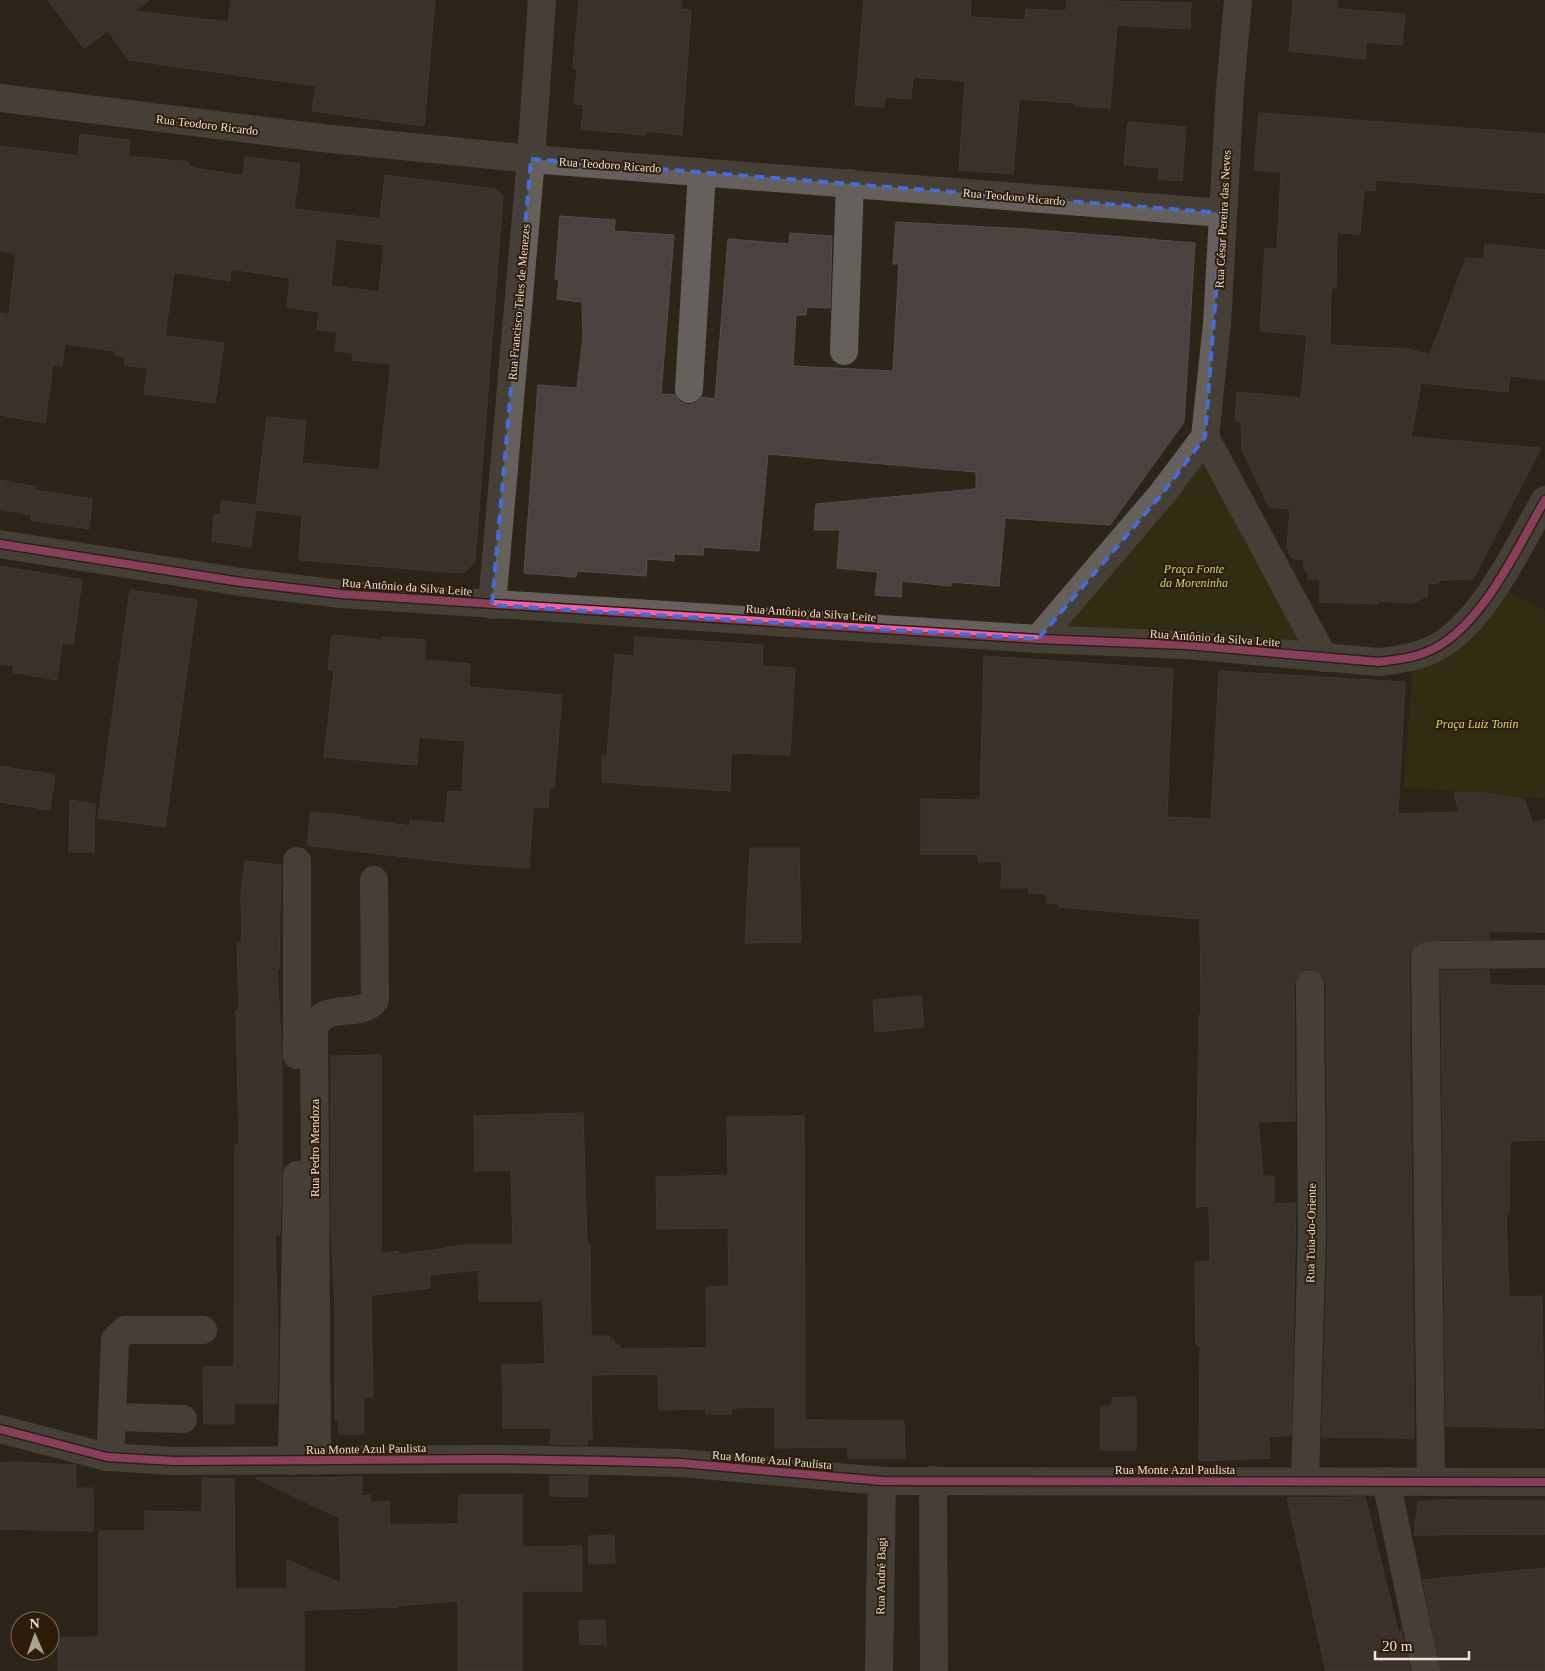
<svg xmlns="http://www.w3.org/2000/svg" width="1545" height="1671" font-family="Georgia,serif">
<rect width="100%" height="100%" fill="#2e251a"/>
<g fill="#343809">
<polygon points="1206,449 1309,653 1060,636"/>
<polygon points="1501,589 1545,611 1545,799 1404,787 1413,667"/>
</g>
<g fill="#4a423f" stroke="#584f4c" fill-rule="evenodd">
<polygon points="48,0 149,0 134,11 228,22 231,0 435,0 424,126 312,111 316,86 129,60 108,31 84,48"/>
<polygon points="579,0 682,0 681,9 691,10 682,135 646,131 646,135 581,129 584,105 574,104 577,69 573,68"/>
<polygon points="864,0 971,0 970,17 1025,20 1026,9 1066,11 1067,0 1191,3 1190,29 1117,25 1110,108 1075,106 1076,103 1019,99 1013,174 959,170 965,81 913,77 911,99 885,97 884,107 855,105"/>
<polygon points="1293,0 1338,0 1337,9 1405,14 1402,45 1366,42 1366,59 1289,51"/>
<polygon points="1259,113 1545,134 1545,193 1376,180 1375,191 1364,190 1360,234 1337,233 1336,288 1331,288 1330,345 1407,349 1430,355 1466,258 1484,259 1485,244 1545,250 1545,380 1510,376 1508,392 1421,383 1411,437 1541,448 1473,579 1439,580 1439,583 1428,584 1427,596 1412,603 1378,601 1378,604 1320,602 1320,579 1308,579 1308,570 1304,571 1304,560 1292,558 1287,547 1290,509 1269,507 1242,450 1241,422 1235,421 1237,392 1301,398 1307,335 1260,331 1265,248 1277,249 1281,172 1254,170"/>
<polygon points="1128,122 1186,127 1182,181 1158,179 1159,168 1124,165"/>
<path d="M80,134L130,140L128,156L189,162V167L243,176L245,157L300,164L294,209L380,219L385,175L495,189L503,196L475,561L467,570L461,573L299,560L302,515L256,510V507L251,547L212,541L214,514H220L222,501L256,505L267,417L306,421L302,463L379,470L391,364L352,360L353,353L335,351L337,332L317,330L319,312L287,307L290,278L231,269L230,281L174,272L165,336L224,343L215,403L144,394L148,368L124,365L125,357L115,355V351L65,344L62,366L53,365L45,423L0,415V313L9,314L16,254L0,250V146L78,156ZM336,239L384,245L379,292L331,286Z"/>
<polygon points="560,216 615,220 614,231 674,235 661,394 675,395 680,402 689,405 696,403 702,397 715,399 728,239 789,244 790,233 832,236 830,308 807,307 806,315 796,315 793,366 893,371 899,264 893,264 896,222 1025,229 1195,243 1184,422 1110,525 1005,518 999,586 951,582 951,586 902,581 901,597 875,595 878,572 837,568 840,530 814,530 816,504 976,489 976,472 768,454 759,551 704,547 703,555 674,554 674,561 647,559 646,576 577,571 576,577 524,573 538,385 577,388 583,338 582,302 557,299 559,279 555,279"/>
<polygon points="0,480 36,487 35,490 92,499 89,529 31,520 32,515 0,509"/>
<polygon points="0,566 82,580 73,644 62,643 57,680 13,672 14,665 0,664"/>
<polygon points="130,590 197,600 165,827 98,818"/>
<polygon points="332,635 381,640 382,637 426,640 424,660 470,664 469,687 562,695 554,788 549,788 548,808 533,807 529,868 455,863 307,845 311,812 360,817 360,819 410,826 410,820 445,824 448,791 462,792 465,741 419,737 417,765 324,757 334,671 328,670"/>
<polygon points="635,637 763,645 762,666 795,668 790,755 731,753 730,791 602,782 602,756 607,756 615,654 634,656"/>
<polygon points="984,656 1173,669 1167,817 1211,819 1219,671 1405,682 1398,814 1459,812 1454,793 1474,792 1524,799 1533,824 1545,819 1545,932 1489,931 1489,939 1432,940 1416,944 1409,957 1414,1438 1322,1437 1328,1232 1326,984 1324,977 1318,971 1309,968 1303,970 1297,976 1294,984 1295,1121 1258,1122 1263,1176 1274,1176 1274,1204 1296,1203 1291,1435 1269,1437 1270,1458 1199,1461 1200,1346 1196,1345 1195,1262 1210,1261 1209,1206 1196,1207 1199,1015 1201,1015 1200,919 1059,907 1059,904 1046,903 1047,894 1028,893 1029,888 1001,888 1002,861 978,862 978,854 921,854 921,799 980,800"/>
<polygon points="0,766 55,775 50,810 0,802"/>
<polygon points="70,800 95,804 94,852 69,852"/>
<polygon points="750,848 799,848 801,942 745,943"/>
<polygon points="245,861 281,865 279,969 277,969 282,1057 282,1172 280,1235 275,1236 278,1340 277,1403 234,1403 234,1424 204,1424 203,1367 234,1367 235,1144 239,1144 236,1010 239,1010 237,943 242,943 241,894"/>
<polygon points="1489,970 1490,985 1545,986 1545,1140 1510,1141 1509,1212 1506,1212 1509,1297 1542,1296 1544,1428 1446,1426 1441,971"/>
<polygon points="921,996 924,1027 875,1032 873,1000"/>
<polygon points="381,1055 381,1254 398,1251 399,1255 464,1245 513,1245 511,1170 475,1171 474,1116 583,1113 587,1245 590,1245 591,1336 610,1336 610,1340 614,1340 614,1345 620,1345 620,1349 707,1348 706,1287 729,1286 728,1228 657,1229 656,1177 728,1175 727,1117 804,1116 805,1420 904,1421 905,1458 848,1458 848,1447 775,1448 775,1407 732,1408 731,1414 706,1414 705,1409 659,1410 658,1374 591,1375 592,1439 587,1439 587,1445 550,1444 551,1428 503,1428 502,1365 545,1364 543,1301 479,1301 478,1270 429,1275 430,1288 371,1295 373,1397 364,1397 364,1434 339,1434 339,1420 335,1420 335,1311 331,1223 331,1056"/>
<polygon points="1136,1397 1136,1450 1100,1450 1101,1407 1112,1406 1112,1398"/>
<polygon points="15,1462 76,1465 76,1488 93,1488 93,1531 0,1529 0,1463"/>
<polygon points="550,1476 588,1476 588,1497 550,1496"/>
<polygon points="362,1477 362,1496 370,1495 370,1503 389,1501 390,1525 458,1524 459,1495 522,1495 522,1547 582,1546 582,1591 522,1591 522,1671 458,1671 458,1601 395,1606 398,1607 304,1610 304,1671 58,1671 58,1638 99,1637 99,1531 145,1531 145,1511 202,1512 202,1478 234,1479 235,1589 287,1589 287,1560 341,1583 339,1518 256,1478"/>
<polygon points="1365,1497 1400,1639 1401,1630 1410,1671 1326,1671 1287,1498"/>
<polygon points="1440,1500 1545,1501 1545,1534 1414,1535 1418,1502"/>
<polygon points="614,1535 615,1563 589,1564 589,1536"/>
<polygon points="1545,1568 1545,1671 1441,1671 1423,1580"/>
<polygon points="605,1620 606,1645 580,1644 579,1621"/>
</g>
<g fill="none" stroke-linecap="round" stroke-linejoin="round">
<g stroke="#65605b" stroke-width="28">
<polyline points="0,98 322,138 531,159 1222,213"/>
<polyline points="844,351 850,183"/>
<polyline points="689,389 702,172"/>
<polyline points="1205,437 1324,658"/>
<path d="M0,544L241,582L341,594L1038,639L1186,645L1379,662C1394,660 1409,659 1424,653C1479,634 1517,548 1545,500"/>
<polyline points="492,605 531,159 542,0"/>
<polyline points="1038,639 1162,494 1205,437 1217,324 1230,89 1238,0"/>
<polyline points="297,861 297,1055"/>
<polyline points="112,1417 183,1419"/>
<polyline points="0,1429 107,1457 174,1461 495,1459 606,1461 681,1463 882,1481 1545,1482"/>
<polyline points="107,1457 111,1440 115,1340 125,1330 203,1330"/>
<polyline points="292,1461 297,1175"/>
<path d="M317,1461L314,1030C320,1000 361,1020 375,1000L374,880"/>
<polyline points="933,1480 934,1671"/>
<polyline points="1305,1481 1312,1232 1310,984"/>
<polyline points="1386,1481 1426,1671"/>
<polyline points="1431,1482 1425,957 1435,955 1545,954"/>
<polyline points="879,1671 882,1481"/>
</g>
<defs>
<g id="cycleway">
<path d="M0,544L241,582L341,594L1038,639L1186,645L1379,662C1394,660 1409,659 1424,653C1479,634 1517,548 1545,500"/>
<polyline points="0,1429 107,1457 174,1461 495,1459 606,1461 681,1463 882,1481 1545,1482"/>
</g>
</defs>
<use href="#cycleway" stroke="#2c1c08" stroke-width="11"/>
<use href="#cycleway" stroke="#f560ab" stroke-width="8"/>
</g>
<path d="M0 0H1545V1671H0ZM531,159L1222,213L1205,437L1162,494L1038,639L492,605Z" fill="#2e251a" fill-opacity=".55" fill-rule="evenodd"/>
<path fill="none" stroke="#476cd8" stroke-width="4" stroke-dasharray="10 6" stroke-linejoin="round" d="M531,159L1222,213L1205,437L1162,494L1038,639L492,605Z"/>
<g text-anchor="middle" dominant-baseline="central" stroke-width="4" stroke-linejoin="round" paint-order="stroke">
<g font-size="12" fill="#efe4d7" stroke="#2c1c08">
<text transform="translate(207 125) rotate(7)">Rua Teodoro Ricardo</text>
<text transform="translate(610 165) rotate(4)">Rua Teodoro Ricardo</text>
<text transform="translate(1014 197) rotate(5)">Rua Teodoro Ricardo</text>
<text transform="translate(1223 219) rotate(-87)">Rua César Pereira das Neves</text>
<text transform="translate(519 302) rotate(-85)">Rua Francisco Teles de Menezes</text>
<text transform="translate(407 587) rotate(4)">Rua Antônio da Silva Leite</text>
<text transform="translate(811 613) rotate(4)">Rua Antônio da Silva Leite</text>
<text transform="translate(1215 638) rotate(4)">Rua Antônio da Silva Leite</text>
<text transform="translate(315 1148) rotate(-90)">Rua Pedro Mendoza</text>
<text transform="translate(1311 1233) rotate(-89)">Rua Tuia-do-Oriente</text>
<text transform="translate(366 1449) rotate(-1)">Rua Monte Azul Paulista</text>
<text transform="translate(772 1460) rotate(5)">Rua Monte Azul Paulista</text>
<text x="1175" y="1470">Rua Monte Azul Paulista</text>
<text transform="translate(881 1576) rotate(-89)">Rua André Bagi</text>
</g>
<g font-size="12" font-style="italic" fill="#cbdb6b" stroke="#2c1c08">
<text x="1194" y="569">Praça Fonte<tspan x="1194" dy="14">da Moreninha</tspan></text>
<text x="1477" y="724">Praça Luiz Tonin</text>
</g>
</g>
<g transform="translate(35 1636) rotate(358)"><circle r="24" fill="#2c1c08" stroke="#7a6c5b"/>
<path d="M0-4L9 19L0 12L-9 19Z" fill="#aba195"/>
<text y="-8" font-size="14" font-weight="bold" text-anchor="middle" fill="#efe4d7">N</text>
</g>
<path d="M1375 1651v8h94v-8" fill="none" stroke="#efe4d7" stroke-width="2.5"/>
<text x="1382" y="1651" font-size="15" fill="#efe4d7" stroke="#2c1c08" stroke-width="4" paint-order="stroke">20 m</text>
</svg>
